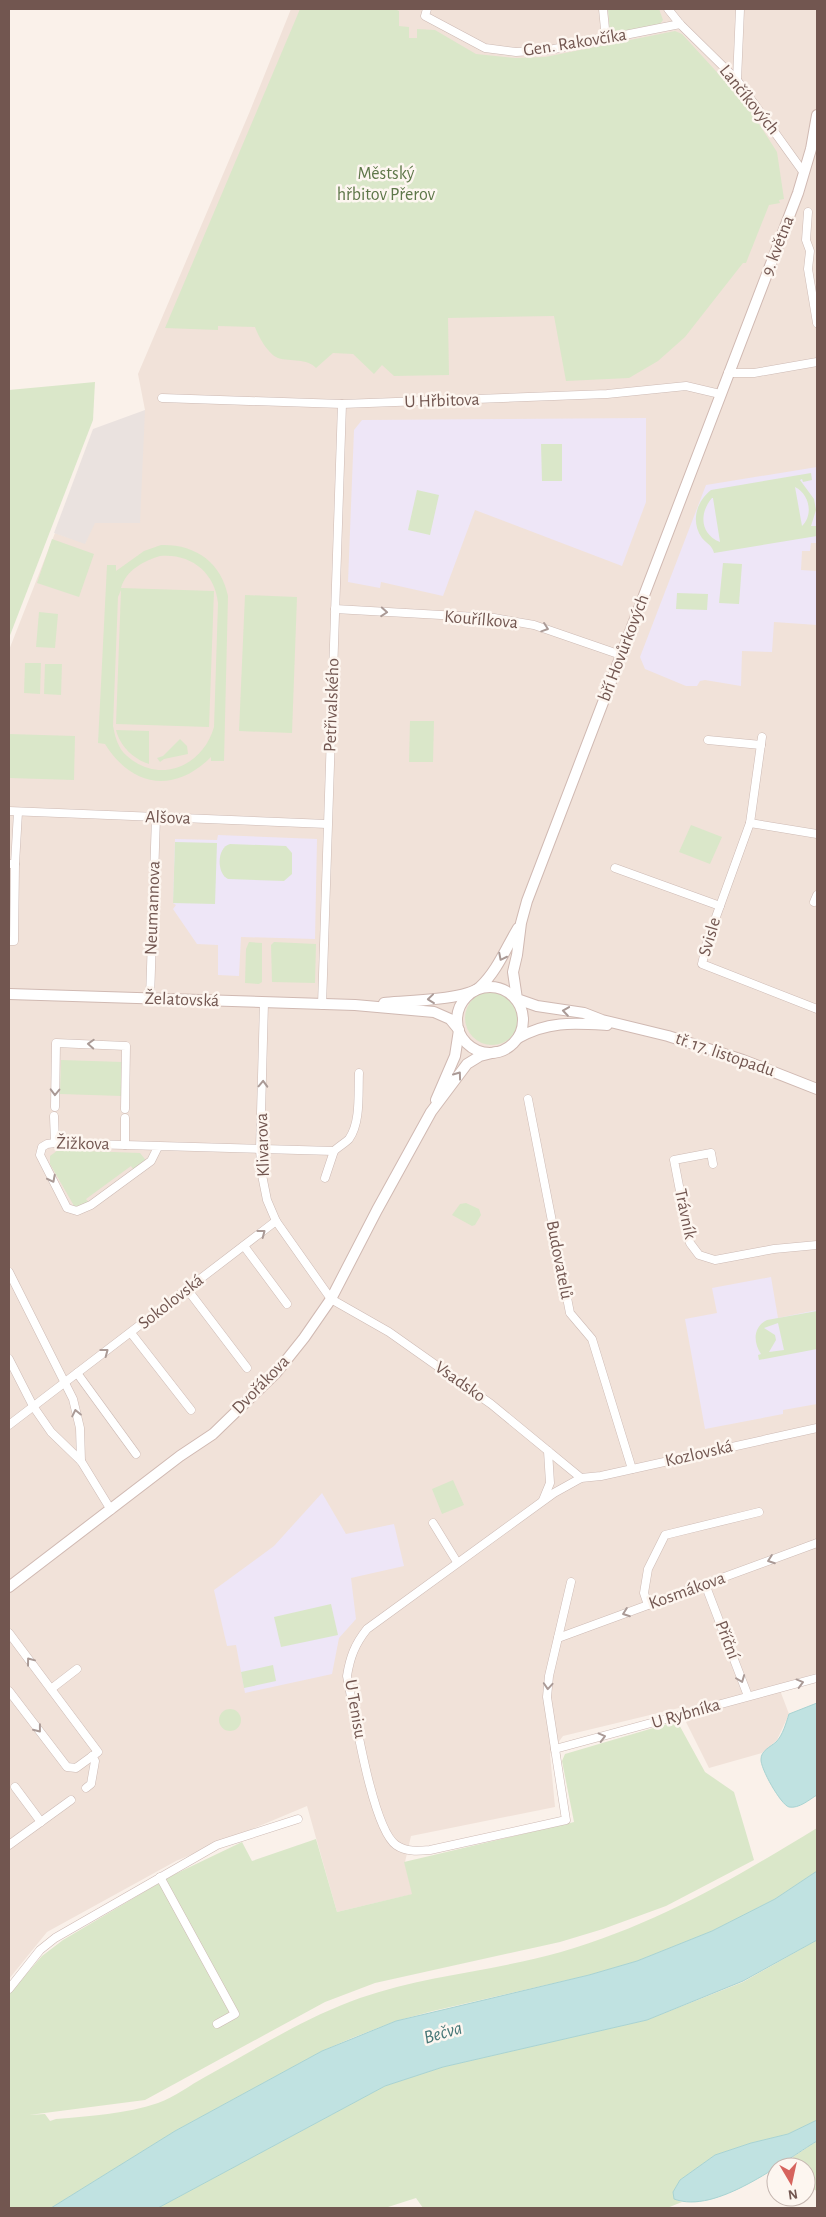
<svg xmlns="http://www.w3.org/2000/svg" width="826" height="2217" font-family="'Alegreya Sans',sans-serif">
<rect width="100%" height="100%" fill="#faf1ea"/>
<polygon fill="#f1e2d9" points="291,9 817,9 817,1673 778,1685 789,1714 777,1740 762,1753 709,1768 679,1708 563,1736 550,1754 555,1807 411,1836 405,1862 413,1894 337,1912 307,1806 176,1861 47,1932 9,1979 9,650 55,533 85,543 145,410 138,374 250,111"/>
<polygon fill="#eae2df" points="145,410 140,523 95,523 85,544 54,533 93,429"/>
<g fill="#eee6f7">
<polygon points="646,418 646,502 622,566 475,510 443,596 381,582 380,588 348,582 354,430 362,420"/>
<polygon points="817,467 817,543 811,543 810,551 802,551 801,570 817,571 817,625 774,622 772,652 742,651 741,686 705,680 700,681 697,686 686,686 645,669 640,657 706,485"/>
<polygon points="218,835 317,839 315,939 241,937 239,976 218,975 218,945 197,944 173,909 176,905 173,903 175,839 217,840"/>
<polygon points="771,1277 778,1318 817,1310 817,1404 783,1410 783,1414 705,1429 685,1319 717,1313 712,1288"/>
<polygon points="322,1493 346,1534 394,1524 404,1566 351,1578 356,1619 339,1638 332,1674 245,1693 236,1645 227,1646 214,1590 274,1546"/>
</g>
<g fill="#dae7c9" fill-rule="evenodd">
<path d="M300,9H395L399,11V26L409,27V38H417V29L435,30L476,54L515,58L545,57L675,31L682,34L747,105L777,152L784,199L779,200L780,203L769,205L746,263H743L685,337L658,361L629,378L566,381L554,316L448,318L449,375L394,376L382,365L374,374L353,354L333,353L316,368C307,358 291,362 278,358C268,354 258,336 255,327L218,326V330L165,328Z"/>
<polygon points="608,9 659,9 663,20 660,24 610,35"/>
<polygon points="95,382 93,420 9,638 9,390"/>
<polygon points="541,444 562,444 562,481 542,481"/>
<path d="M811,473L812,480L803,482L802,479L800,480L814,499L816,510L811,526H816L817,536L714,553C712,545 707,544 702,538C690,521 697,501 711,490ZM795,487C809,494 814,514 802,526ZM712,498H713L720,542C700,534 699,513 712,498Z"/>
<polygon points="417,490 439,495 430,535 408,530"/>
<polygon points="52,539 94,554 79,597 37,583"/>
<path d="M161,545C195,544 221,562 228,596L224,761H211V757C174,794 132,787 105,744L98,743L107,565H116V571L144,551ZM160,556C190,553 215,572 218,603L214,727C203,766 160,785 127,756C118,749 115,736 113,726L118,597L121,590L116,724L209,727L214,591L121,588C126,570 144,561 160,556Z"/>
<polygon points="723,563 742,564 739,604 719,603"/>
<polygon points="677,593 708,594 707,610 676,609"/>
<polygon points="245,595 297,597 292,733 239,731"/>
<polygon points="39,612 58,614 55,648 36,647"/>
<polygon points="25,663 41,663 40,694 24,693"/>
<polygon points="45,664 62,664 61,695 44,694"/>
<polygon points="410,721 434,721 433,762 409,762"/>
<path d="M116,730L149,731V764C133,759 120,746 116,730Z"/>
<polygon points="9,734 75,736 74,780 9,778"/>
<polygon points="180,739 187,746 188,754 164,759 160,762 157,758 163,756"/>
<polygon points="691,825 722,837 710,864 679,852"/>
<polygon points="175,842 217,843 215,904 173,903"/>
<path d="M230,844L286,846L292,853V874L284,881L228,879C216,873 217,847 230,844Z"/>
<polygon points="249,942 262,943 262,982 259,984 245,983 246,949"/>
<polygon points="274,942 316,944 315,983 272,982 271,945"/>
<circle cx="492" cy="1018" r="27"/>
<polygon points="61,1060 123,1062 122,1096 60,1094"/>
<polygon points="58,1150 140,1153 148,1163 135,1172 131,1166 86,1199 91,1205 77,1211 50,1164 50,1156"/>
<polygon points="466,1203 479,1209 481,1215 475,1225 472,1226 452,1215 460,1204"/>
<path d="M817,1311V1349L759,1360L758,1355L761,1354C753,1342 753,1327 767,1320ZM778,1323L784,1350L769,1352L776,1340L775,1335L764,1328Z"/>
<polygon points="453,1480 464,1505 442,1514 432,1489"/>
<polygon points="331,1604 338,1635 281,1647 274,1617"/>
<polygon points="273,1665 276,1681 244,1688 241,1672"/>
<circle cx="230" cy="1720" r="11"/>
<path d="M677,1721L705,1772L734,1792L754,1860L666,1906L603,1929L560,1942L375,1983L325,2002L145,2100L29,2115L45,2114L50,2121L56,2119C90,2116 126,2114 158,2103C175,2097 190,2085 205,2077C256,2049 306,2017 360,1998C425,1975 495,1971 561,1952C657,1924 733,1879 817,1828V1871L775,1899L712,1931L637,1961L589,1975L433,2011L396,2021L352,2038L322,2051L175,2131L51,2208H9V1994L42,1956L63,1940L171,1876L242,1842L252,1861L316,1839L337,1912L412,1894L404,1862L574,1822L562,1761L565,1754Z"/>
<polygon points="817,1940 817,2120 788,2134 751,2143 715,2155 680,2180 673,2192 674,2199 682,2202 667,2208 423,2208 416,2198 385,2208 158,2208 385,2086 443,2067 647,2020 743,1982"/>
<polygon points="817,2141 817,2191 806,2186 806,2167 796,2167 793,2157"/>
</g>
<g fill="#c0e2e1" stroke="#a8d3d2">
<path d="M817,1703V1795C810,1799 799,1809 789,1807C781,1805 760,1768 761,1759C761,1751 770,1747 776,1742C783,1735 786,1723 789,1714Z"/>
<polygon points="817,1871 817,1940 743,1981 647,2020 443,2067 385,2086 158,2208 51,2208 175,2131 322,2051 396,2021 589,1975 637,1961 712,1931 775,1899"/>
<path d="M817,2120V2141C782,2162 716,2215 674,2199L673,2192L680,2180L715,2155L751,2143L788,2134Z"/>
</g>
<g fill="none" stroke-linecap="round" stroke-linejoin="round">
<defs>
<g id="minor">
<polyline points="427,9 425,16 485,48 516,52 549,50 680,24"/>
<polyline points="603,9 606,39"/>
<polyline points="668,9 680,24 737,80 804,173"/>
<polyline points="737,80 740,9"/>
<polyline points="808,212 806,240 810,251 808,269 817,323"/>
<polyline points="728,373 754,373 817,362"/>
<polyline points="162,398 342,404 607,394 686,386 720,394"/>
<polyline points="335,609 494,618 534,625 621,655"/>
<polyline points="762,737 750,823 708,939 702,964 817,1009"/>
<polyline points="708,740 761,745"/>
<polyline points="9,811 327,824"/>
<polyline points="750,823 817,834"/>
<polyline points="9,864 15,864 14,941 9,941"/>
<polyline points="15,864 18,812"/>
<polyline points="615,868 720,906"/>
<polyline points="814,902 817,895"/>
<polyline points="150,998 156,817"/>
<polyline points="264,1003 260,1150 262,1175 267,1200 276,1221 331,1299 389,1332 491,1404 581,1478"/>
<polyline points="322,1005 342,404"/>
<polyline points="528,1099 570,1313 592,1339 632,1469"/>
<polyline points="55,1107 56,1043 126,1046 125,1109"/>
<polyline points="54,1116 55,1143"/>
<polyline points="125,1145 125,1118"/>
<path d="M158,1147L151,1161L91,1205L77,1211L67,1208L40,1155L42,1147L47,1144L55,1143L334,1151C338,1147 345,1143 349,1139C361,1122 358,1093 359,1073"/>
<polyline points="713,1164 711,1153 674,1160 690,1243 699,1255 715,1260 774,1249 817,1245"/>
<polyline points="325,1178 334,1151"/>
<polyline points="244,1246 287,1304"/>
<polyline points="9,1272 73,1399 80,1428 81,1461"/>
<polyline points="187,1289 247,1368"/>
<polyline points="131,1333 191,1410"/>
<polyline points="9,1359 33,1406 51,1432 81,1461 111,1510"/>
<polyline points="77,1373 136,1454"/>
<polyline points="9,1425 276,1221"/>
<polyline points="543,1500 550,1483 548,1451"/>
<polyline points="433,1523 457,1562"/>
<path d="M571,1582L549,1676L547,1697L566,1820L430,1850C418,1851 406,1852 396,1845C372,1828 354,1709 347,1676C350,1657 355,1644 367,1629L554,1493L581,1478L601,1476L817,1428"/>
<polyline points="705,1584 748,1696"/>
<polyline points="648,1605 644,1593 648,1569 665,1535 759,1512"/>
<polyline points="9,1633 98,1752 76,1768 67,1767 9,1691"/>
<polyline points="558,1638 817,1543"/>
<polyline points="51,1689 77,1669"/>
<polyline points="555,1749 817,1678"/>
<polyline points="15,1787 41,1822"/>
<polyline points="86,1788 91,1784 95,1761 92,1756"/>
<polyline points="9,1845 71,1800"/>
<polyline points="160,1877 235,2014 217,2024"/>
<polyline points="9,1989 40,1950 55,1938 217,1845 298,1819"/>
</g>
<g id="secondary">
<polyline points="817,115 811,149 798,193 527,901 521,923 517,955 513,972 517,999 537,1006 584,1013 602,1020 668,1036 743,1060 817,1089"/>
<circle cx="490" cy="1020" r="33"/>
<polyline points="9,994 355,1005 434,1012 450,1019 459,1030 455,1056 436,1100"/>
<path d="M384,1003C404,1001 466,1000 480,987C497,971 506,948 518,928"/>
<path d="M518,1038C548,1021 573,1023 607,1025"/>
<polyline points="9,1587 180,1456 213,1434 276,1373 304,1338 331,1299 377,1210 431,1112 467,1064 480,1056 496,1052"/>
</g>
</defs>
<use href="#minor" stroke="#cdbab4" stroke-width="9"/>
<use href="#secondary" stroke="#d0b9b2" stroke-width="12"/>
<use href="#minor" stroke="#fff" stroke-width="8"/>
<use href="#secondary" stroke="#fff" stroke-width="10"/>
</g>
<defs><path id="oneway-chevron" d="M-2-3.5L2.5 0L-2 3.5" fill="none" stroke-width="1.6" stroke-linecap="round" stroke-linejoin="round" transform="scale(1.25)"/></defs>
<g stroke="#aa9a96">
<use href="#oneway-chevron" transform="translate(384 612) rotate(4)"/>
<use href="#oneway-chevron" transform="translate(545 628) rotate(19)"/>
<use href="#oneway-chevron" transform="translate(502 957) rotate(117)"/>
<use href="#oneway-chevron" transform="translate(431 999) rotate(174)"/>
<use href="#oneway-chevron" transform="translate(566 1011) rotate(-172)"/>
<use href="#oneway-chevron" transform="translate(91 1044) rotate(-177)"/>
<use href="#oneway-chevron" transform="translate(458 1075) rotate(-54)"/>
<use href="#oneway-chevron" transform="translate(263 1084) rotate(-88)"/>
<use href="#oneway-chevron" transform="translate(55 1092) rotate(91)"/>
<use href="#oneway-chevron" transform="translate(52 1179) rotate(63)"/>
<use href="#oneway-chevron" transform="translate(262 1233) rotate(-37)"/>
<use href="#oneway-chevron" transform="translate(105 1352) rotate(-37)"/>
<use href="#oneway-chevron" transform="translate(76 1413) rotate(-102)"/>
<use href="#oneway-chevron" transform="translate(771 1560) rotate(160)"/>
<use href="#oneway-chevron" transform="translate(626 1613) rotate(160)"/>
<use href="#oneway-chevron" transform="translate(30 1661) rotate(-127)"/>
<use href="#oneway-chevron" transform="translate(741 1679) rotate(69)"/>
<use href="#oneway-chevron" transform="translate(800 1683) rotate(-15)"/>
<use href="#oneway-chevron" transform="translate(548 1686) rotate(94)"/>
<use href="#oneway-chevron" transform="translate(38 1729) rotate(52)"/>
<use href="#oneway-chevron" transform="translate(602 1737) rotate(-15)"/>
</g>
<g text-anchor="middle" dominant-baseline="central" stroke-width="5" stroke-linejoin="round" paint-order="stroke">
<g font-size="18" fill="#725650" stroke="#fdf6f0">
<text transform="translate(575 43) rotate(-9)">Gen. Rakovčíka</text>
<text transform="translate(749 100) rotate(51)">Lančíkových</text>
<text transform="translate(778 246) rotate(-69)">9. května</text>
<text transform="translate(442 401) rotate(-2)">U Hřbitova</text>
<text transform="translate(481 620) rotate(5)">Kouřílkova</text>
<text transform="translate(624 648) rotate(-69)">bří Hovůrkových</text>
<text transform="translate(332 705) rotate(-88)">Petřivalského</text>
<text transform="translate(168 818) rotate(2)">Alšova</text>
<text transform="translate(153 908) rotate(-88)">Neumannova</text>
<text transform="translate(710 937) rotate(-74)">Svisle</text>
<text transform="translate(182 1000) rotate(2)">Želatovská</text>
<text transform="translate(725 1055) rotate(19)">tř. 17. listopadu</text>
<text transform="translate(83 1144) rotate(1)">Žižkova</text>
<text transform="translate(263 1145) rotate(-92)">Klivarova</text>
<text transform="translate(685 1214) rotate(78)">Trávník</text>
<text transform="translate(559 1260) rotate(79)">Budovatelů</text>
<text transform="translate(171 1302) rotate(-38)">Sokolovská</text>
<text transform="translate(460 1382) rotate(35)">Vsadsko</text>
<text transform="translate(261 1385) rotate(-46)">Dvořákova</text>
<text transform="translate(699 1454) rotate(-13)">Kozlovská</text>
<text transform="translate(687 1591) rotate(-20)">Kosmákova</text>
<text transform="translate(727 1640) rotate(69)">Příční</text>
<text transform="translate(355 1709) rotate(80)">U Tenisu</text>
<text transform="translate(686 1714) rotate(-16)">U Rybníka</text>
</g>
<g font-size="18" fill="#5e7749" stroke="#fdf6f0">
<text x="386" y="174">Městský<tspan x="386" dy="21">hřbitov Přerov</tspan></text>
</g>
<g font-size="19" font-style="italic" fill="#457676" stroke="#fdf6f0">
<text transform="translate(443 2033) rotate(-16)">Bečva</text>
</g>
</g>
<rect width="826" height="2217" fill="none" stroke="#725650" stroke-width="20"/>
<g transform="translate(791 2182) rotate(171)"><circle r="24" fill="#fdf6f0" stroke="#c5b6b0"/>
<path d="M0-4L9 19L0 12L-9 19Z" fill="#d6635d"/>
<text y="-8" font-size="14" font-weight="bold" text-anchor="middle" fill="#725650">N</text>
</g>
</svg>
